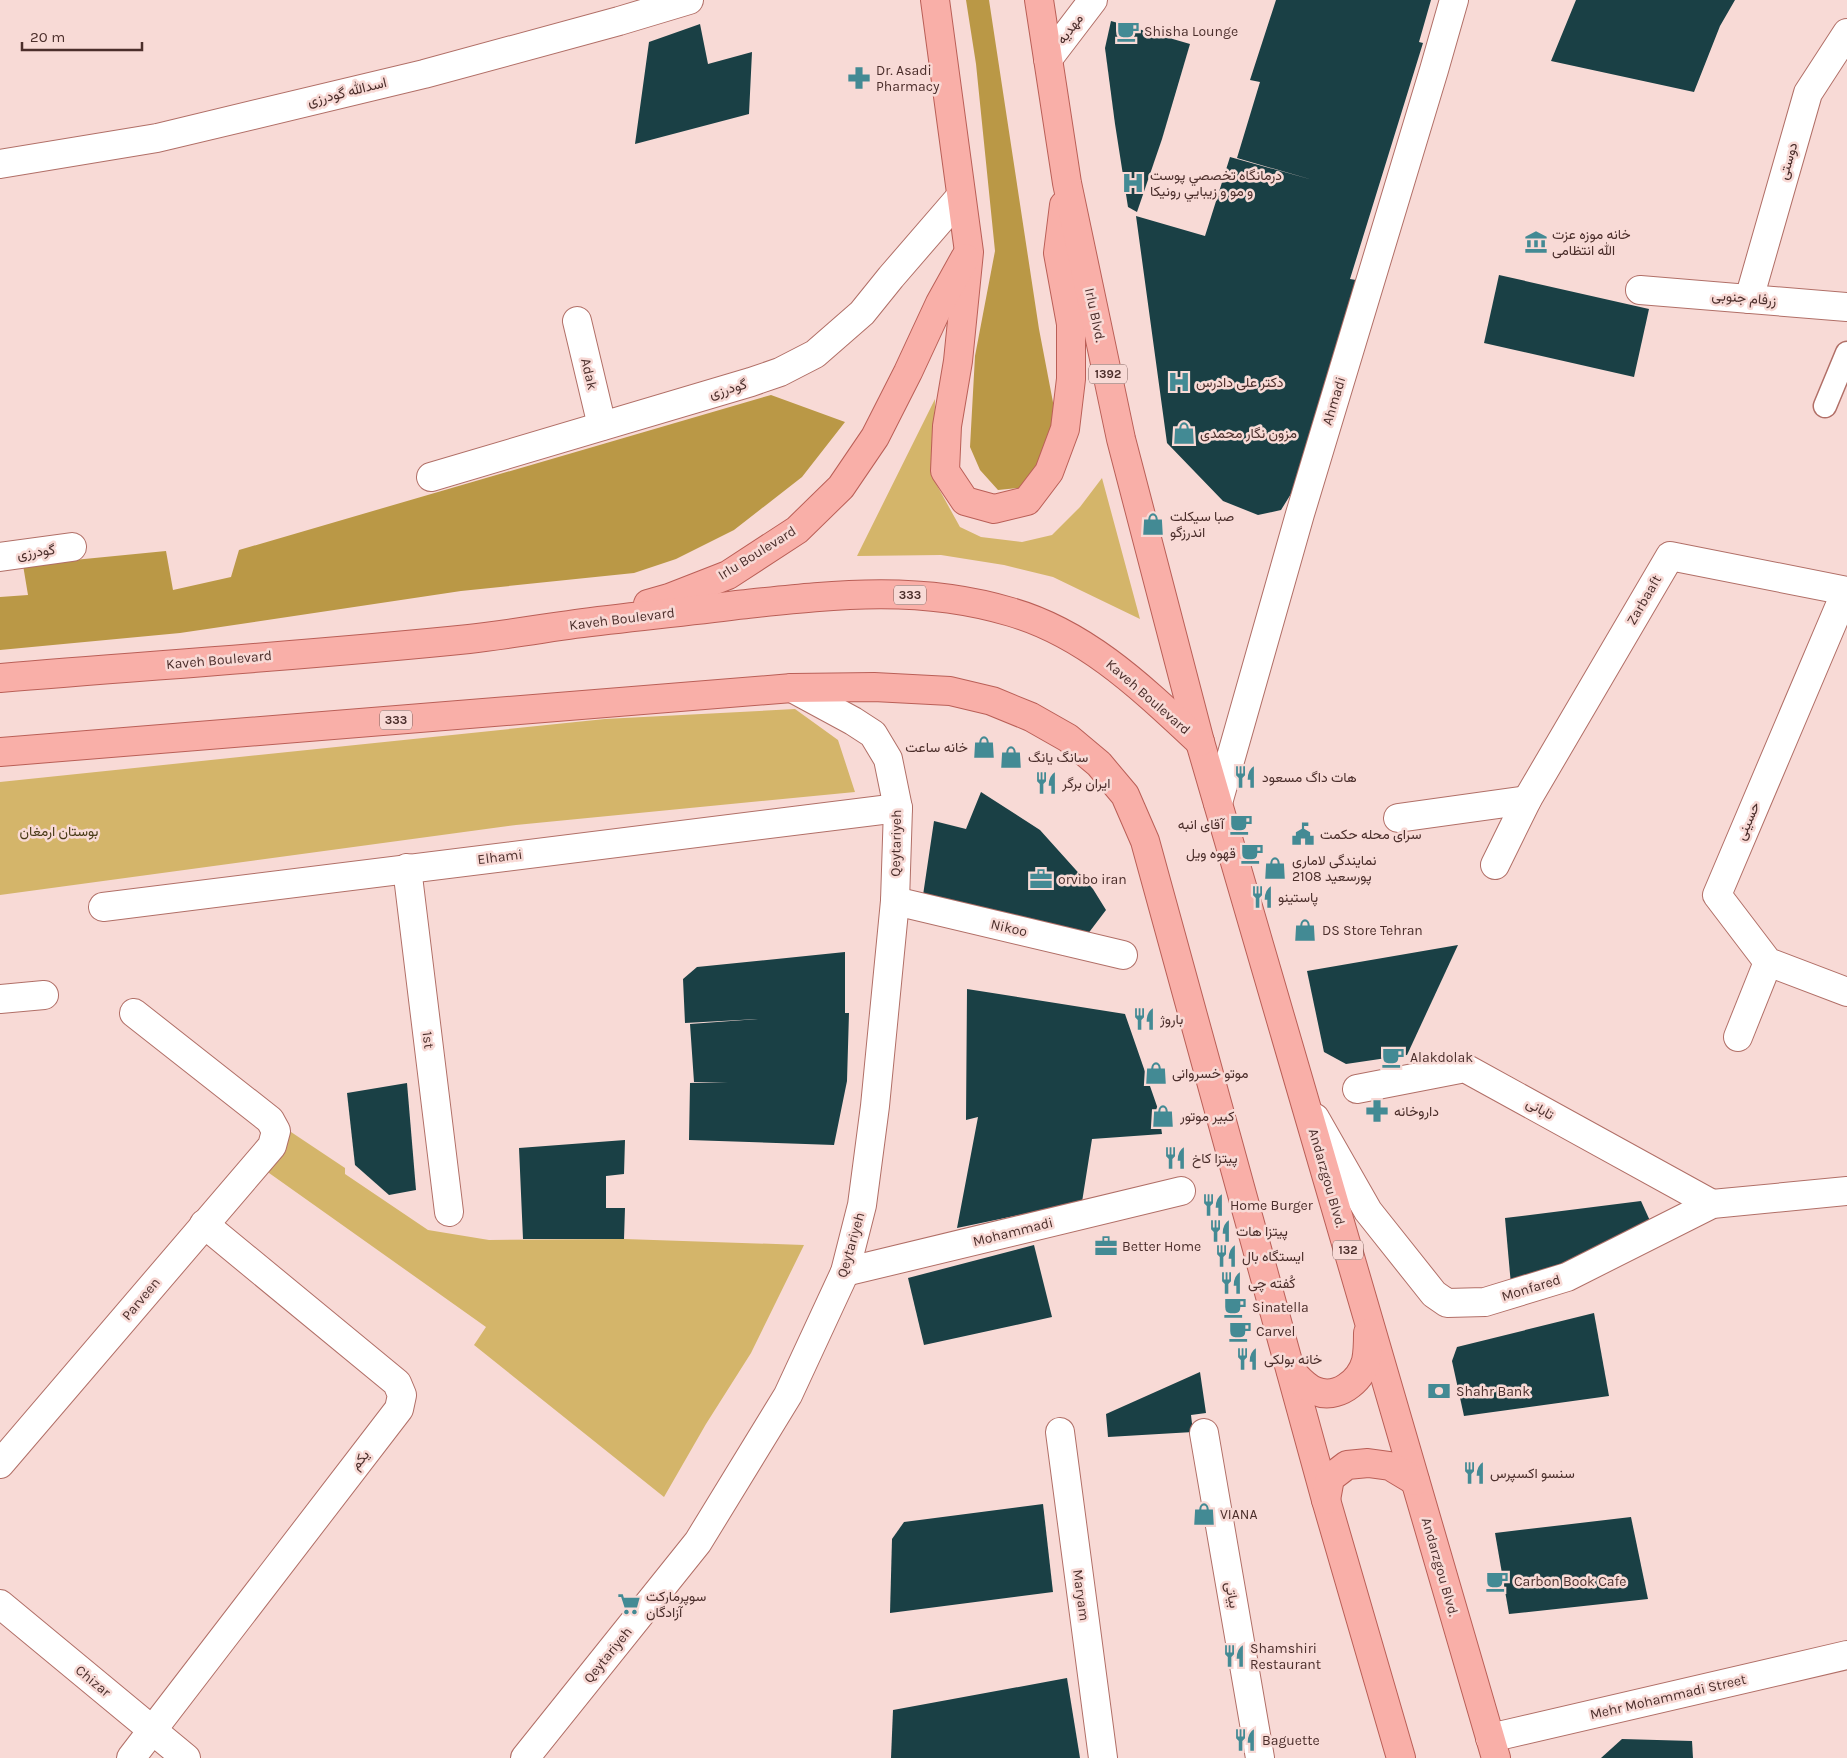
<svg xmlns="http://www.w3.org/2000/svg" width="1847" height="1758" font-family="Karla,Vazirmatn,sans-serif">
<rect width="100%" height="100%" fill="#f8dad6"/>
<g fill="#d4b56a">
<polygon points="935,399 934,480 960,527 981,537 1022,542 1052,535 1080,507 1102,478 1140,619 1053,577 1004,565 941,555 857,556"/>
<polygon points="795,709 838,740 855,792 516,825 0,895 0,782 605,719"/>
<polygon points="288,1130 345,1168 345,1174 428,1230 489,1240 624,1239 804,1245 751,1353 706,1424 664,1497 474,1345 486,1327 262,1168"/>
</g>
<g fill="#ba9846">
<polygon points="966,0 989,0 1039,329 1056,418 1033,478 1019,488 998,490 980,470 970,447 975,356 995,251 976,64"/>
<polygon points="771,395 845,422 802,477 734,530 676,559 634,573 461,591 180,633 0,650 0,597 28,595 23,565 166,551 173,590 231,577 239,550"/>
</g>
<g fill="#1a4045">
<polygon points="1276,0 1431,0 1419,42 1423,43 1350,279 1356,280 1294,489 1281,510 1258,515 1223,501 1167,443 1136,216 1205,236 1230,157 1313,180 1237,158 1260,82 1250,80"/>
<polygon points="1576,0 1735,0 1720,26 1694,92 1551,61"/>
<polygon points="1111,21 1190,44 1162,139 1137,212 1128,207 1115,124 1105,48"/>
<polygon points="700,24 708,64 752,52 749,114 635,144 649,42"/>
<polygon points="1499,275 1649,309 1634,377 1484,343"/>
<polygon points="981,792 1040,830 1093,889 1106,910 1084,939 922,902 934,821 966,829"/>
<polygon points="1458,945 1407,1055 1346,1064 1324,1052 1307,971"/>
<polygon points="845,952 845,1013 849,1013 847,1081 834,1145 689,1140 690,1083 728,1082 694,1082 690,1024 758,1019 685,1023 683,979 697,967"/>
<polygon points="967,989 1125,1014 1159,1112 1162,1134 1092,1139 1082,1202 957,1228 978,1117 966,1120"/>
<polygon points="407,1083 416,1190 389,1195 355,1165 347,1093"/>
<polygon points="625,1140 624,1174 606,1176 606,1208 625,1208 624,1239 523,1239 519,1148"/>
<polygon points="1641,1201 1651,1223 1577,1261 1511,1285 1505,1218"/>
<polygon points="1034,1245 1052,1317 924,1345 908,1278"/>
<polygon points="1594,1313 1609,1396 1464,1416 1452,1361 1457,1347"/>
<polygon points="1200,1372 1206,1413 1191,1415 1193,1432 1108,1437 1106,1414"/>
<polygon points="1043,1504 1053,1592 890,1613 892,1539 904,1522"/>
<polygon points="1631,1517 1648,1599 1509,1614 1495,1533"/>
<polygon points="1067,1678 1080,1758 891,1758 893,1710"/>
<polygon points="1622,1739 1692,1741 1693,1758 1601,1758"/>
</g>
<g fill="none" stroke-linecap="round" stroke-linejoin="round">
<defs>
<polyline id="service" points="1825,406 1847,353"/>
<g id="minor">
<polyline points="1048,59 1093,0"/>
<polyline points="0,164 157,138 424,74 619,21 689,0"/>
<polyline points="1640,290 1847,307"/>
<polyline points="1749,299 1808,93 1847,33"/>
<polyline points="577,321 602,426"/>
<polyline points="431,477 751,382 780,372 815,354 862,313 891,277 961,196"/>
<polyline points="0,557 72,547"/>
<polyline points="1846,591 1717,895 1768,962 1847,992"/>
<polyline points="1218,803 1300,514 1434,70 1454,0"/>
<polyline points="1398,818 1527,800"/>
<polyline points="1495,865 1527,800 1670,556 1847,591"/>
<polyline points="407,868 449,1212"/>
<polyline points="895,901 1123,955"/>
<polyline points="103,907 898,808"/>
<polyline points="0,999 44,995"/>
<polyline points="1738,1037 1768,962"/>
<polyline points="1357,1089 1465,1068 1712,1204"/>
<polyline points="1315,1118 1368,1211 1434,1294 1447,1303 1485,1302 1567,1277 1712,1204 1847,1191"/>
<polyline points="845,1272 1181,1191"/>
<polyline points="1060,1432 1103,1758"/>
<polyline points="1204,1433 1260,1758"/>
<polyline points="0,1464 272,1146 276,1131 270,1120 134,1013"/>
<polyline points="0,1604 186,1758"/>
<polyline points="1490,1738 1847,1655"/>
<polyline points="131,1758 399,1409 402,1395 397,1383 204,1224"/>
<polyline points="525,1758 698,1542 788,1395 845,1272 862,1205 875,1106 895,901 898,808 888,759 873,734 853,721 792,688"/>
</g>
<g id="primary">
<polyline points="935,0 969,252 958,361 947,426 945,471 965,501 994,509 1027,501 1049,472 1065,429 1071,379 1071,324 1058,253 1064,205"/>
<polyline points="1039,0 1067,183 1121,439 1200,742 1496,1758"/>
<polyline points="648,604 669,598 728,575 797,530 841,487 875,437 908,372 940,303 965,258"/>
<path d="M0,678C156,665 313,655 469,639C504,635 540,629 575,624C629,617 683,612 737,605C831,595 918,584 1011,612C1087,634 1143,689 1200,742"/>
<polyline points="0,752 792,688 874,687 950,691 992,701 1031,717 1068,738 1099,764 1125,795 1145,841 1326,1500 1401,1758"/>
<path d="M1291,1371C1298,1378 1305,1387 1315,1391C1337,1400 1360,1382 1366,1361C1368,1352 1368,1342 1368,1333"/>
<polyline points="1326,1500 1330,1478 1347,1465 1368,1463 1390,1466 1415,1481"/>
</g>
</defs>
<use href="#service" stroke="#b16f67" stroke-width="25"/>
<use href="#minor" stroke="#b16f67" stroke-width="30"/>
<use href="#primary" stroke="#ba5f57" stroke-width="30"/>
<use href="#service" stroke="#fff" stroke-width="22"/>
<use href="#minor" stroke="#fff" stroke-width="28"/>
<use href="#primary" stroke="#f9afa8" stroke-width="28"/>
</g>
<defs>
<symbol id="cafe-bare" viewBox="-9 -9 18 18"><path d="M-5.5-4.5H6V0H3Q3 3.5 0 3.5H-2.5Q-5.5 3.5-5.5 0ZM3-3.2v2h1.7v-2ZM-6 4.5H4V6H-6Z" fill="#438a94" stroke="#f8dad6" stroke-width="2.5" paint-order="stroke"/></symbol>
<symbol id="pharmacy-bare" viewBox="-9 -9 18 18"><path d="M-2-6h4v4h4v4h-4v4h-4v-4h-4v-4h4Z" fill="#438a94" stroke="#f8dad6" stroke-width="2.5" paint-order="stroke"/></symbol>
<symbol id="hospital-bare" viewBox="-9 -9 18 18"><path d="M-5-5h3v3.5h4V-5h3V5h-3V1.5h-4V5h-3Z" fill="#438a94" stroke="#f8dad6" stroke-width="2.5" paint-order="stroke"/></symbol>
<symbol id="museum-bare" viewBox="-9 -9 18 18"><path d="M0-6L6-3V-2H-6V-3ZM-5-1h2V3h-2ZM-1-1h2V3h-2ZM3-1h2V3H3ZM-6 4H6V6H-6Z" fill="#438a94" stroke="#f8dad6" stroke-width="2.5" paint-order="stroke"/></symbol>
<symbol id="shop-bare" viewBox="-9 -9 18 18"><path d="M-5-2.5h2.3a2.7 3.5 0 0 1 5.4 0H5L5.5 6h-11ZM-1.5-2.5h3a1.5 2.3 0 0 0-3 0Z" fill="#438a94" stroke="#f8dad6" stroke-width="2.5" paint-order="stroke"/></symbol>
<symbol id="restaurant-bare" viewBox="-9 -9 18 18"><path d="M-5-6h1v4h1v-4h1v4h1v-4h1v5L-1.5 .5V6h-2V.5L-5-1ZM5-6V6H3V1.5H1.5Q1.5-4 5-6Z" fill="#438a94" stroke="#f8dad6" stroke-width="2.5" paint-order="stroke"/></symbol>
<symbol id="civic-bare" viewBox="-9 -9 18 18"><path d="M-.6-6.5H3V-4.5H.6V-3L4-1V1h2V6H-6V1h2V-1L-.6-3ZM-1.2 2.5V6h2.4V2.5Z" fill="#438a94" stroke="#f8dad6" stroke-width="2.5" paint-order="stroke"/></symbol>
<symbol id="office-bare" viewBox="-9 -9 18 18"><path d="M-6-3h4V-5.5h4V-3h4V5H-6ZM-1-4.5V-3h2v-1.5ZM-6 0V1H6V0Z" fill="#438a94" stroke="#f8dad6" stroke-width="2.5" paint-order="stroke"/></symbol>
<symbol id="bank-bare" viewBox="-9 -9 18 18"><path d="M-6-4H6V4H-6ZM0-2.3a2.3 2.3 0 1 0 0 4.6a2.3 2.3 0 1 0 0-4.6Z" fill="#438a94" stroke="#f8dad6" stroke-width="2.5" paint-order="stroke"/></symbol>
<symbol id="supermarket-bare" viewBox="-9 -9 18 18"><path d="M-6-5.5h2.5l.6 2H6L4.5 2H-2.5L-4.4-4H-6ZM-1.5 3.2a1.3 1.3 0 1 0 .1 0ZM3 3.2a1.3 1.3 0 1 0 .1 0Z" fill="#438a94" stroke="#f8dad6" stroke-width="2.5" paint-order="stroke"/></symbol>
</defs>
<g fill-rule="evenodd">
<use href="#cafe-bare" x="1112" y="15" width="32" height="32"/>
<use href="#pharmacy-bare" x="843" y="62" width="32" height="32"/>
<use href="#hospital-bare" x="1117" y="167" width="32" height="32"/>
<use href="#museum-bare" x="1520" y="226" width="32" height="32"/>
<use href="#hospital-bare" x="1163" y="366" width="32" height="32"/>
<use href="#shop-bare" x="1168" y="417" width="32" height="32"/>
<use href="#shop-bare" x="1137" y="508" width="32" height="32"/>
<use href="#shop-bare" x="968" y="731" width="32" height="32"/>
<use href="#shop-bare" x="995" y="741" width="32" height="32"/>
<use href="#restaurant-bare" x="1229" y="761" width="32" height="32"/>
<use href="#restaurant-bare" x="1030" y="767" width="32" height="32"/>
<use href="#cafe-bare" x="1225" y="808" width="32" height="32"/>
<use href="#civic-bare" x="1287" y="818" width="32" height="32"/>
<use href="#cafe-bare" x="1236" y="837" width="32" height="32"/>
<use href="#shop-bare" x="1259" y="852" width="32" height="32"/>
<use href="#office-bare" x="1025" y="863" width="32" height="32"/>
<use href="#restaurant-bare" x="1246" y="881" width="32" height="32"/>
<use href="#shop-bare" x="1289" y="914" width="32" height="32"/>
<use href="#restaurant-bare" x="1128" y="1003" width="32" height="32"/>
<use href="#cafe-bare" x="1377" y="1041" width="32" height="32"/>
<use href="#shop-bare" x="1140" y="1057" width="32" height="32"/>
<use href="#pharmacy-bare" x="1361" y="1095" width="32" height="32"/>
<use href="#shop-bare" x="1147" y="1100" width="32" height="32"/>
<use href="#restaurant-bare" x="1159" y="1142" width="32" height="32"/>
<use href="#restaurant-bare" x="1197" y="1189" width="32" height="32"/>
<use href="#restaurant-bare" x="1204" y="1215" width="32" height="32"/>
<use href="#office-bare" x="1090" y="1230" width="32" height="32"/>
<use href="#restaurant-bare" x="1210" y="1240" width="32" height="32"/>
<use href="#restaurant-bare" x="1215" y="1267" width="32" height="32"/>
<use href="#cafe-bare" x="1219" y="1291" width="32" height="32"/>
<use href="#cafe-bare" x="1224" y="1315" width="32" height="32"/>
<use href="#restaurant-bare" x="1231" y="1343" width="32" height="32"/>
<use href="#bank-bare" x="1423" y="1375" width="32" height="32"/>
<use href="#restaurant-bare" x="1458" y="1457" width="32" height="32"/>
<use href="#shop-bare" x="1188" y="1498" width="32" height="32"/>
<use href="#cafe-bare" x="1481" y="1565" width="32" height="32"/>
<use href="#supermarket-bare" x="613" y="1588" width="32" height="32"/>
<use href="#restaurant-bare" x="1218" y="1640" width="32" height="32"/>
<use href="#restaurant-bare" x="1229" y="1724" width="32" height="32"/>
</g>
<g text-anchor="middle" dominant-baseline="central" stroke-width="5" stroke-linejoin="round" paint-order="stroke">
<g fill="#f8dad6" stroke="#7f625e" stroke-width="1">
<rect x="1089" y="364.5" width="38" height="19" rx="4"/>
<rect x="894" y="585.5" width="32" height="19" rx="4"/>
<rect x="380" y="710.5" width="32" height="19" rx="4"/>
<rect x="1333" y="1240.5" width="30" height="19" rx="4"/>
</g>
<g font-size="12" font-weight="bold" fill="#4b2e2b">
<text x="1108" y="374">1392</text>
<text x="910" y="595">333</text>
<text x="396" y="720">333</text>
<text x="1348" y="1250">132</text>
</g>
<g font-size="14" fill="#4b2e2b" stroke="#f8dad6">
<text transform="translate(1070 29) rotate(-53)">مهدیه</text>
<text transform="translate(347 92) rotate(-14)">اسدالله گودرزی</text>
<text transform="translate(1788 161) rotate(-74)">دوستی</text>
<text transform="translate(1744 298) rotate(5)">زرفام جنوبی</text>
<text transform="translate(1095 315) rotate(78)">Irlu Blvd.</text>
<text transform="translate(589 374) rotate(77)">Adak</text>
<text transform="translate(728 389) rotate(-16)">گودرزی</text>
<text transform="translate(1334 401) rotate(-73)">Ahmadi</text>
<text transform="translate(36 552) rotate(-8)">گودرزی</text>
<text transform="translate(757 553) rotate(-32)">Irlu Boulevard</text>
<text transform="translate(1644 600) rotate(-60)">Zarbaaft</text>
<text transform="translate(622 619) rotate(-7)">Kaveh Boulevard</text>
<text transform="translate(219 660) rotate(-5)">Kaveh Boulevard</text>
<text transform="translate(1148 697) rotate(41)">Kaveh Boulevard</text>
<text transform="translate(1748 821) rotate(-67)">حسینی</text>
<text transform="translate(896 843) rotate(-89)">Qeytariyeh</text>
<text transform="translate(500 857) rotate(-7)">Elhami</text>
<text transform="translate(1009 928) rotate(13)">Nikoo</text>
<text transform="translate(428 1040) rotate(83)">1st</text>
<text transform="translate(1540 1109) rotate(29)">تابانی</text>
<text transform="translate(1327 1178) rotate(74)">Andarzgou Blvd.</text>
<text transform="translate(1013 1232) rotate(-14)">Mohammadi</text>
<text transform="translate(851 1245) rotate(-74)">Qeytariyeh</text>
<text transform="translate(1531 1288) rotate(-17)">Monfared</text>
<text transform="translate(141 1299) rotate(-50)">Parveen</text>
<text transform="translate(360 1460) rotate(-52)">یکم</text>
<text transform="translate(1440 1567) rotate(74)">Andarzgou Blvd.</text>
<text transform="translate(1081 1595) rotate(82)">Maryam</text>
<text transform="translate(1232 1595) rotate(80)">بیاتی</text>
<text transform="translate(608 1655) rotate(-51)">Qeytariyeh</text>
<text transform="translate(93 1681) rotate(40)">Chizar</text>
<text transform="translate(1668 1697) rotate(-13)">Mehr Mohammadi Street</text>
</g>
<g font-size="14" fill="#4b2e2b" stroke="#f8dad6" text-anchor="start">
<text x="1144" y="31">Shisha Lounge</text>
<text x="876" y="70">Dr. Asadi<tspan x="876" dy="16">Pharmacy</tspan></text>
<text x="1150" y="175">درمانگاه تخصصي پوست<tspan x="1150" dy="16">و مو و زيبايي رونيكا</tspan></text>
<text x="1552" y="234">خانه موزه عزت<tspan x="1552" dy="16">الله انتظامی</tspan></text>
<text x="1196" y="382">دکتر علی دادرس</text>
<text x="1200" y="433">مزون نگار محمدی</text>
<text x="1170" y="516">صبا سیکلت<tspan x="1170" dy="16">اندرزگو</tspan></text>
<text x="968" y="747" text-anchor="end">خانه ساعت</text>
<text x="1028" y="757">سانگ یانگ</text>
<text x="1262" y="777">هات داگ مسعود</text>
<text x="1062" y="783">ایران برگر</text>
<text x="1224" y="824" text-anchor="end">آقای انبه</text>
<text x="1320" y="834">سرای محله حکمت</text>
<text x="1236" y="853" text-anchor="end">قهوه ویل</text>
<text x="1292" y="860">نمایندگی لاماری<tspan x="1292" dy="16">2108 پورسعید</tspan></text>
<text x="1058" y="879">orvibo iran</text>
<text x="1278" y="897">پاستینو</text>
<text x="1322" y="930">DS Store Tehran</text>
<text x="1160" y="1019">باروژ</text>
<text x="1410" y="1057">Alakdolak</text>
<text x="1172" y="1073">موتو خسروانی</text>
<text x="1394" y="1111">داروخانه</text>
<text x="1180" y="1116">کبیر موتور</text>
<text x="1192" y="1158">پیتزا کاخ</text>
<text x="1230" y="1205">Home Burger</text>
<text x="1236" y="1231">پیتزا هات</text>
<text x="1122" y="1246">Better Home</text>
<text x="1242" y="1256">ایستگاه بال</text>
<text x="1248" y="1283">کُفته چی</text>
<text x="1252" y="1307">Sinatella</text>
<text x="1256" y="1331">Carvel</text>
<text x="1264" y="1359">خانه بولکی</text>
<text x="1456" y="1391">Shahr Bank</text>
<text x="1490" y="1473">سنسو اکسپرس</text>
<text x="1220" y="1514">VIANA</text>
<text x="1514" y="1581">Carbon Book Cafe</text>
<text x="646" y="1596">سوپرمارکت<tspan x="646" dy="16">آزادگان</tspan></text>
<text x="1250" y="1648">Shamshiri<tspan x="1250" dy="16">Restaurant</tspan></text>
<text x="1262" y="1740">Baguette</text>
</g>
<g font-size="14" fill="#493a17" stroke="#f8dad6">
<text x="59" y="831">بوستان ارمغان</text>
</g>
</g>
<path d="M22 42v8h120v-8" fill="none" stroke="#4b2e2b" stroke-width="2.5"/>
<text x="30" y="42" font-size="15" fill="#4b2e2b" stroke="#f8dad6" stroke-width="4" paint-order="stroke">20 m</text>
</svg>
